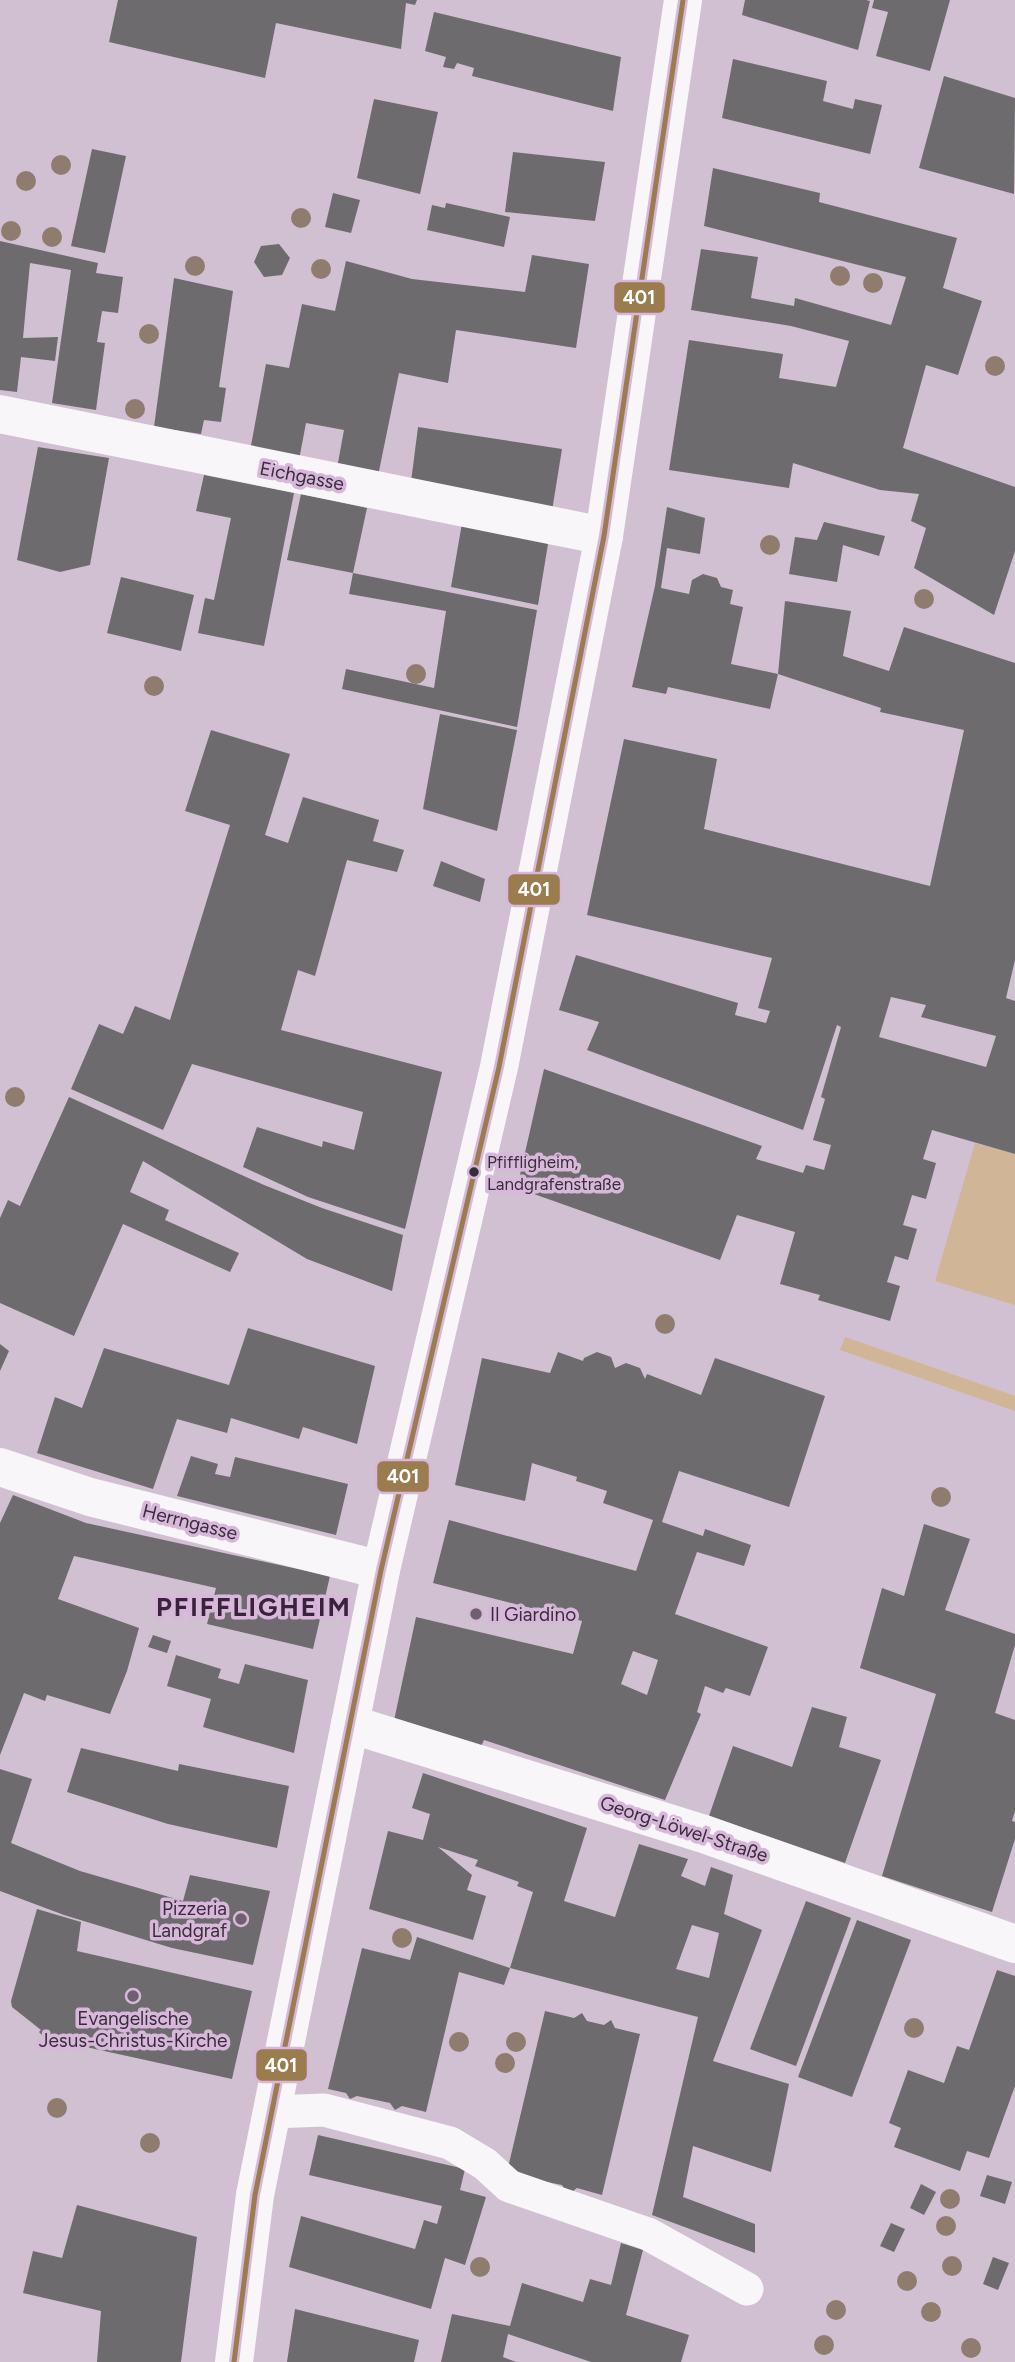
<svg xmlns="http://www.w3.org/2000/svg" width="1015" height="2362" font-family="Figtree,sans-serif">
<rect width="100%" height="100%" fill="#d1c0d2"/>
<g fill="#d0b596">
<polygon points="975,1143 1015,1154 1015,1305 935,1281"/>
<polygon points="845,1337 1015,1396 1015,1411 840,1350"/>
</g>
<g fill="#6d6b6e" fill-rule="evenodd">
<polygon points="118,0 417,0 415,5 406,3 401,49 276,23 265,78 109,42"/>
<polygon points="745,0 866,0 870,1 858,50 742,15"/>
<polygon points="874,0 950,0 930,71 876,56 888,12 872,8"/>
<polygon points="434,12 621,57 613,111 472,76 474,68 457,63 454,69 443,67 446,57 425,51"/>
<polygon points="733,59 827,81 823,101 853,109 855,99 882,105 870,154 722,118"/>
<polygon points="944,76 1015,98 1014,194 919,168"/>
<polygon points="374,99 438,112 420,194 357,178"/>
<polygon points="92,149 126,156 105,253 71,246"/>
<polygon points="513,152 605,162 595,221 505,212"/>
<polygon points="713,168 820,193 819,202 957,238 943,288 982,301 958,375 926,365 903,448 1015,487 1015,551 994,615 914,568 926,528 911,521 919,494 880,490 793,463 789,488 669,470 689,340 783,354 779,378 836,387 849,341 791,326 691,310 701,249 758,257 751,298 794,306 795,298 891,325 906,277 704,226"/>
<polygon points="333,193 360,200 351,233 325,227"/>
<polygon points="446,203 510,217 504,247 427,230 432,205 445,208"/>
<polygon points="0,241 98,263 96,273 123,277 118,313 102,311 97,342 105,343 96,410 52,403 71,270 30,263 23,338 58,337 55,361 21,357 17,392 0,390"/>
<polygon points="279,244 290,258 282,275 264,277 254,262 261,246"/>
<polygon points="532,255 589,264 576,348 456,330 448,383 399,373 378,476 337,468 344,430 306,423 299,460 250,451 266,364 289,368 302,304 335,311 346,261 412,279 525,292"/>
<polygon points="174,278 233,291 219,387 226,388 221,422 204,420 201,434 154,427"/>
<polygon points="418,427 562,449 552,511 411,482"/>
<polygon points="38,447 109,458 90,565 60,572 17,560"/>
<polygon points="204,475 294,493 264,646 198,633 205,598 214,600 231,518 196,511"/>
<polygon points="301,494 367,508 353,573 287,560"/>
<polygon points="667,507 705,518 700,554 667,548 661,588 689,594 692,580 703,574 717,578 721,587 733,590 730,604 743,607 731,664 778,674 770,709 668,687 666,694 632,687 655,586"/>
<polygon points="824,522 885,536 879,556 843,545 837,582 789,574 795,537 817,540"/>
<polygon points="462,523 549,538 538,605 451,587"/>
<polygon points="353,573 537,610 517,727 342,689 346,669 434,688 446,611 349,594"/>
<polygon points="121,577 194,595 181,651 107,633"/>
<path d="M785,601L851,611L843,656L889,671L904,627L1015,663V960L1006,998L1015,1001V1154L932,1130L923,1159L936,1163L926,1199L912,1195L903,1225L917,1229L908,1260L895,1256L887,1282L900,1286L890,1321L818,1300L820,1295L780,1284L795,1232L737,1215L720,1260L517,1188L544,1069L762,1146L756,1159L803,1173L806,1165L824,1170L831,1145L813,1140L825,1099L821,1097L841,1027L837,1025L803,1130L587,1050L599,1022L559,1010L576,955L738,1003L735,1015L766,1023L770,1011L758,1008L772,958L587,915L624,739L717,759L704,829L930,886L964,730L880,712L881,708L778,674ZM891,997L926,1005L921,1017L996,1036L986,1067L879,1037Z"/>
<polygon points="440,714 517,730 497,831 423,809"/>
<polygon points="211,730 290,754 265,835 288,843 303,797 379,820 373,841 404,850 397,872 347,860 315,976 298,970 281,1030 442,1072 405,1229 308,1197 243,1167 257,1127 322,1147 323,1141 354,1150 363,1112 192,1064 163,1130 71,1089 99,1024 123,1034 135,1006 170,1020 230,825 185,811"/>
<polygon points="441,861 485,879 480,902 433,886"/>
<polygon points="69,1097 264,1185 322,1208 403,1235 392,1291 307,1259 143,1161 130,1192 169,1210 165,1220 239,1253 230,1272 123,1224 74,1336 0,1303 0,1218 8,1200 20,1206"/>
<polygon points="248,1328 375,1366 357,1444 303,1427 299,1439 231,1418 227,1433 177,1419 153,1489 37,1453 55,1397 82,1408 104,1348 229,1385"/>
<polygon points="0,1344 9,1351 0,1371"/>
<path d="M558,1352L583,1361L584,1358L597,1352L611,1357L615,1368L626,1363L640,1368L645,1379L647,1374L701,1395L715,1358L825,1396L789,1507L679,1471L662,1522L703,1536L705,1529L751,1545L744,1566L697,1552L675,1614L768,1647L750,1696L726,1688L723,1693L705,1686L697,1712L701,1714L665,1800L484,1740L477,1755L392,1730L416,1617L573,1654L582,1621L433,1583L449,1520L636,1571L653,1520L603,1503L607,1491L576,1481L577,1477L532,1463L525,1501L455,1485L482,1358L550,1373ZM633,1651L658,1660L647,1695L621,1684Z"/>
<polygon points="191,1456 218,1464 215,1474 230,1477 235,1457 348,1484 336,1535 177,1496"/>
<polygon points="13,1495 86,1523 330,1576 313,1649 207,1624 216,1588 74,1556 58,1599 139,1628 127,1671 110,1714 47,1695 45,1701 24,1693 0,1755 0,1523"/>
<polygon points="924,1524 970,1539 945,1610 1015,1634 1015,1645 995,1713 1015,1720 1015,1811 1012,1821 1015,1822 1015,1839 992,1912 882,1876 936,1694 860,1668 882,1588 904,1596"/>
<polygon points="153,1635 171,1641 167,1653 148,1647"/>
<polygon points="176,1655 221,1669 218,1678 239,1684 245,1664 308,1680 294,1753 203,1727 211,1699 167,1686"/>
<polygon points="812,1707 847,1717 839,1747 881,1760 845,1863 709,1816 733,1746 792,1767"/>
<polygon points="81,1748 178,1771 179,1764 289,1786 277,1848 168,1824 67,1792"/>
<polygon points="0,1769 32,1779 11,1843 80,1871 183,1901 190,1875 270,1891 253,1965 172,1948 64,1915 0,1891"/>
<path d="M423,1773L587,1828L564,1901L615,1917L639,1844L688,1859L681,1876L705,1886L711,1867L733,1875L724,1914L762,1930L713,2061L789,2084L771,2172L693,2146L683,2197L755,2224V2253L652,2215L698,2017L510,1968L504,1985L459,1972L426,2112L402,2106L395,2110L390,2103L357,2096L350,2099L346,2093L328,2089L362,1948L410,1960L417,1937L510,1968L533,1892L517,1886L519,1882L475,1866L478,1860L438,1847L472,1875L467,1890L486,1896L473,1940L369,1909L388,1831L423,1840L430,1814L412,1808ZM692,1925L719,1933L709,1978L676,1969Z"/>
<polygon points="806,1901 851,1918 796,2066 750,2049"/>
<polygon points="37,1909 81,1922 77,1951 252,1991 232,2079 45,2038 39,2032 41,2030 12,2007 11,2001"/>
<polygon points="857,1920 911,1940 852,2097 798,2077"/>
<polygon points="997,1970 1015,1976 1015,2086 989,2158 967,2151 960,2171 894,2147 901,2128 889,2123 908,2070 944,2083 957,2046 969,2050"/>
<polygon points="545,2011 574,2018 582,2013 587,2021 604,2025 611,2020 615,2028 640,2034 602,2195 577,2188 568,2195 562,2185 547,2182 539,2187 507,2172"/>
<polygon points="318,2135 465,2169 460,2190 486,2197 465,2265 445,2258 431,2309 289,2267 301,2216 415,2249 424,2220 437,2224 442,2206 309,2175"/>
<polygon points="987,2175 1012,2182 1005,2204 980,2196"/>
<polygon points="921,2184 936,2192 924,2215 910,2208"/>
<polygon points="77,2205 197,2237 181,2362 97,2362 101,2311 23,2293 33,2251 62,2258"/>
<polygon points="891,2223 905,2229 894,2252 880,2246"/>
<polygon points="621,2243 643,2250 626,2315 689,2335 681,2362 591,2362 508,2334 503,2357 516,2362 441,2362 452,2314 510,2326 522,2283 583,2302 590,2279 611,2285"/>
<polygon points="993,2257 1009,2263 998,2290 983,2284"/>
<polygon points="295,2309 419,2340 414,2362 287,2362"/>
</g>
<g fill="none" stroke-linecap="round" stroke-linejoin="round">
<polyline stroke="#f8f6f8" stroke-width="33" points="272,2112 324,2110 450,2143 485,2164 509,2186 648,2234 747,2289"/>
<g stroke="#f8f6f8" stroke-width="38">
<polyline points="0,414 604,536"/>
<polyline points="0,1467 90,1497 381,1570"/>
<polyline points="350,1724 704,1834 1015,1944"/>
</g>
<polyline stroke="#f8f6f8" stroke-width="38" points="234,2362 255,2195 350,1724 381,1570 499,1067 604,536 683,0"/>
<defs>
<polyline id="bus-1" points="234,2362 255,2195 381,1570 499,1067 604,536 683,0"/>
</defs>
<use href="#bus-1" stroke="#d7b8da" stroke-width="10"/>
<use href="#bus-1" stroke="#9b7c4e" stroke-width="5"/>
</g>
<g fill="#8f7c6e">
<circle cx="61" cy="165" r="10"/>
<circle cx="26" cy="181" r="10"/>
<circle cx="301" cy="218" r="10"/>
<circle cx="11" cy="231" r="10"/>
<circle cx="52" cy="237" r="10"/>
<circle cx="195" cy="266" r="10"/>
<circle cx="321" cy="269" r="10"/>
<circle cx="840" cy="276" r="10"/>
<circle cx="873" cy="283" r="10"/>
<circle cx="149" cy="334" r="10"/>
<circle cx="995" cy="366" r="10"/>
<circle cx="135" cy="409" r="10"/>
<circle cx="770" cy="545" r="10"/>
<circle cx="924" cy="599" r="10"/>
<circle cx="416" cy="674" r="10"/>
<circle cx="154" cy="686" r="10"/>
<circle cx="15" cy="1097" r="10"/>
<circle cx="665" cy="1324" r="10"/>
<circle cx="941" cy="1497" r="10"/>
<circle cx="402" cy="1938" r="10"/>
<circle cx="914" cy="2028" r="10"/>
<circle cx="459" cy="2042" r="10"/>
<circle cx="516" cy="2042" r="10"/>
<circle cx="505" cy="2063" r="10"/>
<circle cx="57" cy="2108" r="10"/>
<circle cx="150" cy="2143" r="10"/>
<circle cx="950" cy="2199" r="10"/>
<circle cx="946" cy="2226" r="10"/>
<circle cx="952" cy="2266" r="10"/>
<circle cx="480" cy="2267" r="10"/>
<circle cx="907" cy="2281" r="10"/>
<circle cx="836" cy="2310" r="10"/>
<circle cx="931" cy="2312" r="10"/>
<circle cx="824" cy="2345" r="10"/>
<circle cx="971" cy="2348" r="10"/>
</g>
<circle fill="#3a2d3b" stroke="#d7b8da" stroke-width="2.5" cx="474" cy="1172" r="6"/>
<g fill="#6f6070" stroke="#d7b8da" stroke-width="2.5">
<circle cx="476" cy="1614" r="7"/>
<circle cx="241" cy="1919" r="7"/>
<circle cx="133" cy="1996" r="7"/>
</g>
<g text-anchor="middle" dominant-baseline="central" stroke-width="7" stroke-linejoin="round" paint-order="stroke">
<g font-size="17" fill="#3a2d3b" stroke="#d7b8da" text-anchor="start">
<text x="487" y="1162">Pfiffligheim,<tspan x="487" dy="22">Landgrafenstraße</tspan></text>
</g>
<g font-size="19" fill="#3a2d3b" stroke="#d7b8da">
<text transform="translate(302 476) rotate(11)">Eichgasse</text>
<text transform="translate(190 1522) rotate(14)">Herrngasse</text>
<text transform="translate(684 1829) rotate(18)">Georg-Löwel-Straße</text>
</g>
<g font-size="19" fill="#3a2d3b" stroke="#d7b8da" text-anchor="start">
<text x="490" y="1614">Il Giardino</text>
<text x="227" y="1908" text-anchor="end">Pizzeria<tspan x="227" dy="22">Landgraf</tspan></text>
<text x="133" y="2018" text-anchor="middle">Evangelische<tspan x="133" dy="22">Jesus-Christus-Kirche</tspan></text>
</g>
<g font-size="26" font-weight="bold" letter-spacing="2" fill="#3a223c" stroke="#d7b8da">
<text x="254" y="1607">PFIFFLIGHEIM</text>
</g>
</g>
<g stroke="#d7b8da" stroke-width="2.5">
<rect x="613" y="281" width="53" height="33" rx="7" fill="#9b7c4e"/>
<rect x="507" y="873" width="54" height="33" rx="7" fill="#9b7c4e"/>
<rect x="376" y="1460" width="54" height="33" rx="7" fill="#9b7c4e"/>
<rect x="255" y="2048" width="53" height="34" rx="7" fill="#9b7c4e"/>
</g>
<g font-size="19" text-anchor="middle" font-weight="bold" fill="#fff">
<text x="639" y="304">401</text>
<text x="534" y="896">401</text>
<text x="403" y="1483">401</text>
<text x="281" y="2072">401</text>
</g>
</svg>
